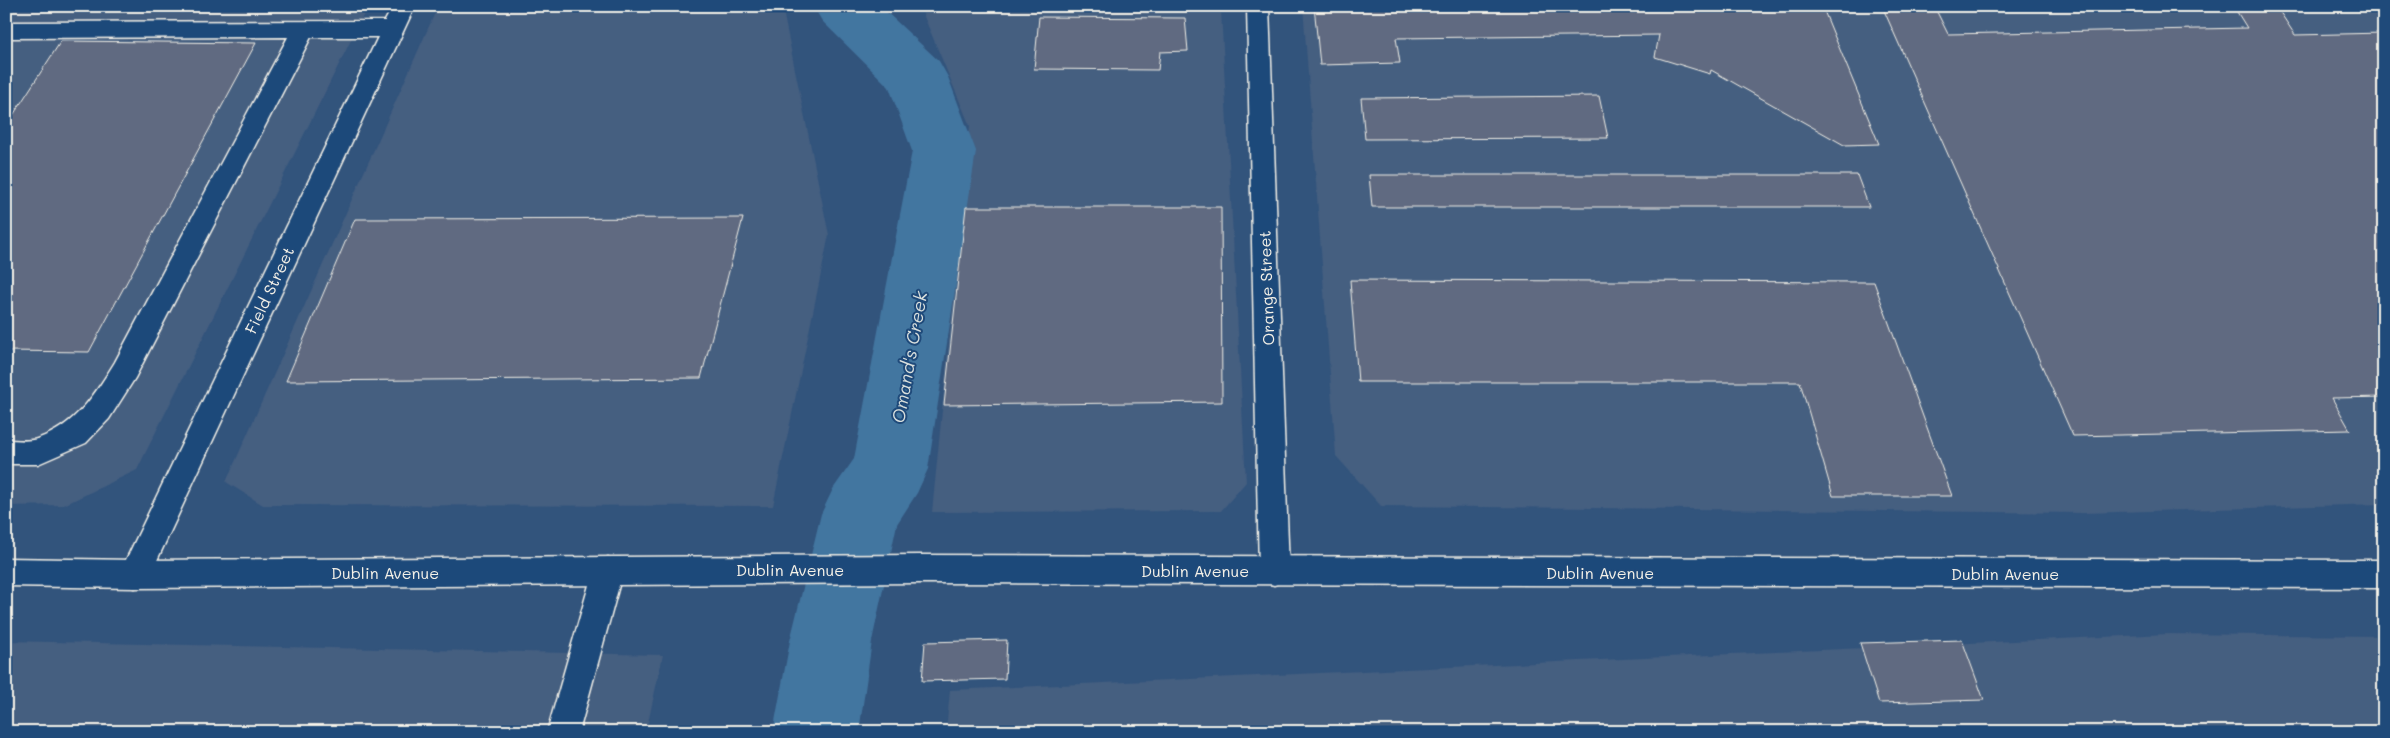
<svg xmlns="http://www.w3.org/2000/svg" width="2390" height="738" font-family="Mali,sans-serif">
<rect width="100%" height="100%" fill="#32547c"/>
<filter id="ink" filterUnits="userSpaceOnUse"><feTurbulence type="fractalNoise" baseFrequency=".02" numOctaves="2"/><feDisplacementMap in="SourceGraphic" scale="10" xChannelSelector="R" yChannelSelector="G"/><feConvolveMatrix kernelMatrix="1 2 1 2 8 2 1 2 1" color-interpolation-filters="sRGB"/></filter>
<g filter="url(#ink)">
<g fill="#445e80">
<polygon points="6,6 368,6 137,470 64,505 6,506"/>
<polygon points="438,6 782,6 829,235 773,506 263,505 226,482"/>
<polygon points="1303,6 2384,6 2384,504 2084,513 1381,506 1336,456"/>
<polygon points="920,7 1221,10 1246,482 1221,511 932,512 970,126"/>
<polygon points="2167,634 2384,636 2384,732 946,732 950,690"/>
<polygon points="6,641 663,655 646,732 6,732"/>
</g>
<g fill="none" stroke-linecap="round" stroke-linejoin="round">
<polygon fill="#4376a0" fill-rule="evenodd" points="813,6 880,6 939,61 948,77 976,151 928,469 917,493 897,524 872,641 859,732 773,732 790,641 821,514 833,489 854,459 912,151 889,87 822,21"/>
</g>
<g fill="#606b81" stroke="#f4f1e8">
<polygon points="1314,6 1822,6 1879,144 1844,145 1711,70 1710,74 1655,57 1659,35 1396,38 1400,63 1320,65"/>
<polygon points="1882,6 1934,6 1948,34 2247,28 2234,7 2276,6 2295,35 2384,33 2384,397 2332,398 2350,430 2073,436"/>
<polygon points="1039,17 1185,18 1188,51 1160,52 1158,70 1034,69"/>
<polygon points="61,41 256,43 89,352 6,351 6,126"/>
<polygon points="1599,96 1608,138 1365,139 1361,98"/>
<polygon points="1369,175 1857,175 1869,207 1372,207"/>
<polygon points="966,207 1221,207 1222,402 944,405"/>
<polygon points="743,218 701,378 286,381 355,219"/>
<polygon points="1350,280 1874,282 1952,496 1833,496 1800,382 1358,382"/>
<polygon points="1007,640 1005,679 922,681 925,642"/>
<polygon points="1962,640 1984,700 1879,703 1860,643"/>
</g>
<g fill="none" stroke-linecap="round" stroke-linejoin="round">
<defs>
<g id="minor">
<path d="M393,6H415L146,584L135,588L124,584L120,574L124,564L378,37H311L135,378L109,419L86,443L38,464H6V440C16,440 28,442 37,439C76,426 95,394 115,362L288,37L6,38V22L385,21Z"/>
<polygon points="1247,6 1269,6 1289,571 1285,581 1274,585 1263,581 1259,571"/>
<polygon points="608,557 619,561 623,571 579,732 547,732 593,571 597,561"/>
</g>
<polygon id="major" points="922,555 2384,560 2384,588 922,583 135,588 6,586 6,558 135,560"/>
</defs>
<use href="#minor" stroke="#f4f1e8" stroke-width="3"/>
<use href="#major" stroke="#f4f1e8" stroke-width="3"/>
<use href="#minor" fill="#1f4a7a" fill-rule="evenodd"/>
<use href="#major" fill="#1f4a7a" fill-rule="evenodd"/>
<polyline stroke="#f4f1e8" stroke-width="4" stroke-dasharray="8 4" stroke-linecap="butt" points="2063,726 2065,732"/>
</g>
</g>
<g text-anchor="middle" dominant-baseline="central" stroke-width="4" stroke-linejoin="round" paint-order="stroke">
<g font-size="16" fill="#f4f1e8" stroke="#1f4a7a">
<text transform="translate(1266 288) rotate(-92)">Orange Street</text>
<text transform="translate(269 290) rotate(-65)">Field Street</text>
<text x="790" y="569">Dublin Avenue</text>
<text x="1195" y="570">Dublin Avenue</text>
<text x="385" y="572">Dublin Avenue</text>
<text x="1600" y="572">Dublin Avenue</text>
<text x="2005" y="573">Dublin Avenue</text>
</g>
<g font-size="18" font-style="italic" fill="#d9dfdd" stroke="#1f4a7a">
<text transform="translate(909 357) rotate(-80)">Omand's Creek</text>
</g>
</g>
<rect width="2390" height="738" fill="none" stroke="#1f4a7a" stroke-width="25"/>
<rect x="12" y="12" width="2365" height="713" fill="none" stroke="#f4f1e8" stroke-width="2" filter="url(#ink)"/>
</svg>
